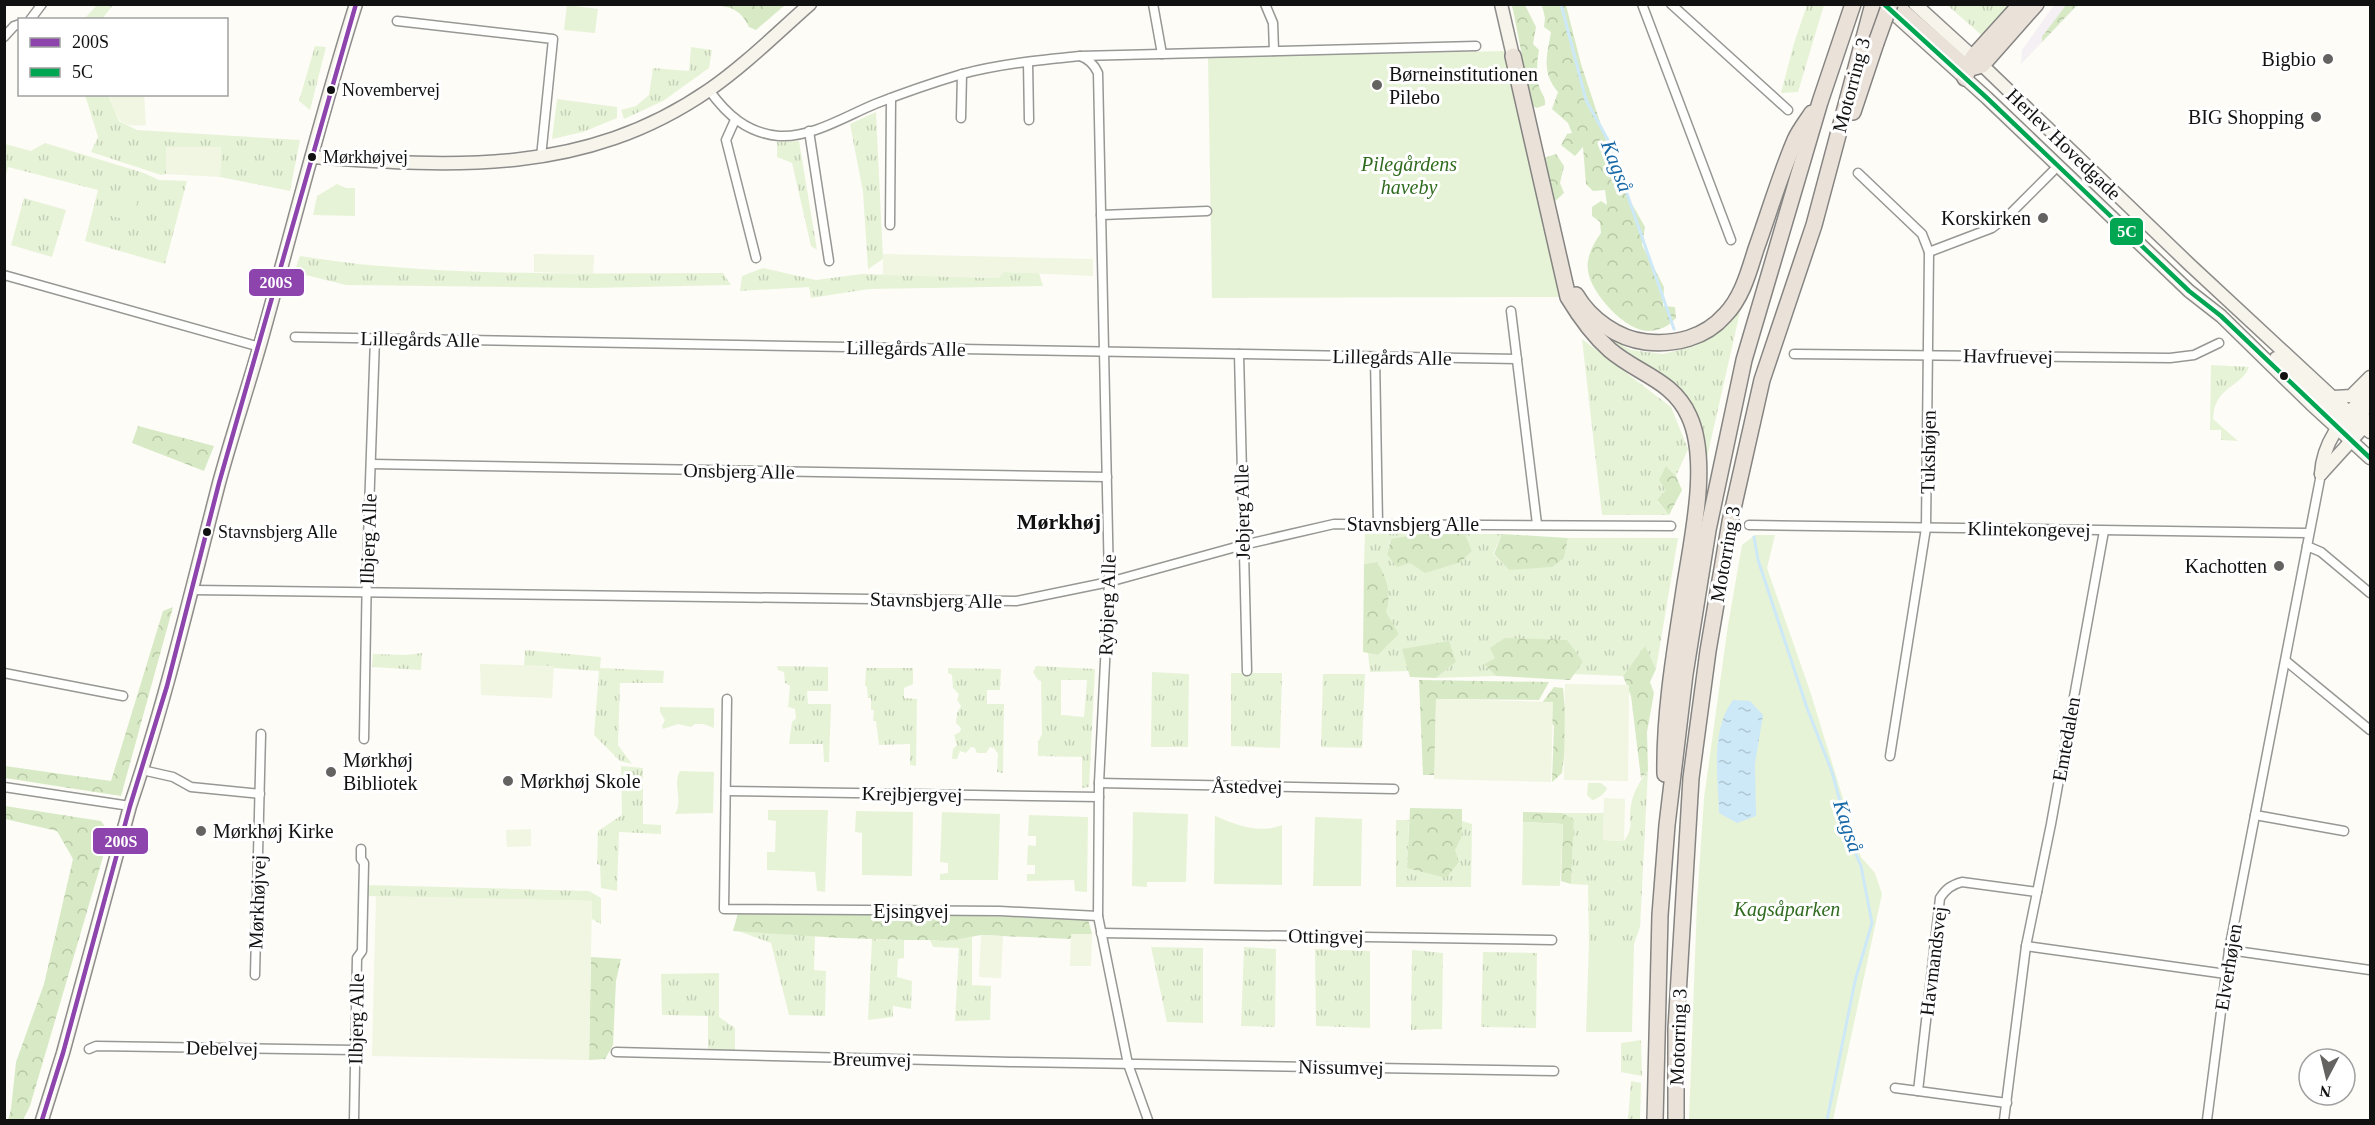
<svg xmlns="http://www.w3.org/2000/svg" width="2375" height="1125" font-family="Georgia,serif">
<defs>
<pattern id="grass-tufts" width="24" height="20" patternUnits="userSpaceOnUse" patternTransform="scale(1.5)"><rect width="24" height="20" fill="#e7f3d7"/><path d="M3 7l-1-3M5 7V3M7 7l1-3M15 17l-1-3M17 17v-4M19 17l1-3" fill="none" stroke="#c5cfb8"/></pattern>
<pattern id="forest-crowns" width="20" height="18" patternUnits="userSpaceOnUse" patternTransform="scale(1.5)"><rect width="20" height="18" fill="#d8eac5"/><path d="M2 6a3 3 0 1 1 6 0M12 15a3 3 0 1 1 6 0" fill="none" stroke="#b8c8a8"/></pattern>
<pattern id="water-ripples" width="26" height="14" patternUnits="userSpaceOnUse" patternTransform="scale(1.5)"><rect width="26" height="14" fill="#cde8f7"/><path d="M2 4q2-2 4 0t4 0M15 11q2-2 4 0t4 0" fill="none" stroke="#afc6d3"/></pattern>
</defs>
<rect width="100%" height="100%" fill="#fdfcf7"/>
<polygon fill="#f5f0f3" points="2054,5 2078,5 2021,64 2022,50"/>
<g fill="url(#grass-tufts)" fill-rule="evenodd">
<polygon points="97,5 113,5 102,19 84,19"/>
<polygon points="1807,5 1824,5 1798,92 1781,93 1794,43"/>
<polygon points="1947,5 2016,5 1985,38"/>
<polygon points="315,46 326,47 310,110 299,101"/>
<polygon points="691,47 712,50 709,68 663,101 624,119 621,110 636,106 649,95 653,68 689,71"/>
<polygon points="85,95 108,95 119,121 137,130 300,140 290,191 220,177 221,148 166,147 166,174 161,175 91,152 98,137"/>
<polygon points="557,99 617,107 617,118 583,132 552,139"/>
<polygon points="876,112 883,259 868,269 863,192 850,124"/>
<polygon points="799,141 817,250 811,246 792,163 777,157 777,142"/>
<polygon points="45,143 144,173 159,180 187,181 165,264 85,241 98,190 8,167 5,180 5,144 31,151"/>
<polygon points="24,198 66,210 52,257 11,245"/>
<path d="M300,256C327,260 354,264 381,266C495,276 609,273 723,273L731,285L591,288L346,285L294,272Z"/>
<polygon points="763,268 816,280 862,274 998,278 1003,272 1039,273 1043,286 869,289 811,298 809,287 740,291 742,276"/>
<polygon points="1742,303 1706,462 1665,378 1592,327 1631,350 1663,354 1695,346 1726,325"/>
<polygon points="1582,339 1671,407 1688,449 1676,476 1666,466 1666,490 1657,501 1669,515 1602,515"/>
<path d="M2211,365L2249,367C2241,388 2214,386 2213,419L2238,441L2221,440V430H2210Z"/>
<polygon points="1365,532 1426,533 1390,540 1387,554 1410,563 1461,562 1472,551 1465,534 1502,534 1493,554 1509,570 1564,558 1568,538 1678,538 1656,669 1645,647 1623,676 1574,674 1583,662 1495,658 1484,664 1496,676 1436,678 1456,662 1403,649 1409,671 1370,672 1368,653 1378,655 1399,634 1385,612 1377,562 1364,564"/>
<polygon points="525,650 601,657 600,668 664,671 663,683 620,683 618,745 632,764 620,761 594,735 599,671 524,666"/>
<polygon points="422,653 421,670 372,667 373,654 405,655"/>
<polygon points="777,666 828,667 828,691 807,691 808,704 831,704 829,762 824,762 823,744 789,744 792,722 796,718 795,709 788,707 790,686 785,683 784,672 778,670"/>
<path d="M1036,666L1095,669L1089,787L1082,788V757L1038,756V742L1042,734L1041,681L1038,680L1033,672ZM1061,680H1087L1084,717L1061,715Z"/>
<polygon points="866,668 913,668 913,684 904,688 904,698 917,699 916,766 910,765 910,744 879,745 876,721 873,721 874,710 871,710 871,698 868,698 867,687 865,686"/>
<polygon points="948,668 1001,669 1000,690 987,690 987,704 1004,704 1003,773 997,772 998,754 994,748 990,747 986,753 977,753 975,748 971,747 966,753 960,751 957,759 952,759 953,749 957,745 954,735 960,732 961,728 956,723 957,713 961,706 957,700 959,694 953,688 952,675 948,673"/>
<polygon points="1152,672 1189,674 1188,747 1151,747"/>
<polygon points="1231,673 1282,673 1280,748 1231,746"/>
<polygon points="1323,674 1365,674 1362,748 1321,747"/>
<polygon points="621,766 643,768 643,824 661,825 661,834 619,832 617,891 601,888 600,865 597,864 598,831 622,815"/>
<path d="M1648,771L1640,927L1634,944H1589L1588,885L1571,884L1574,819L1562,813H1604L1603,840L1624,841C1635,826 1628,822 1631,805C1633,793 1640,780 1648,771Z"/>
<polygon points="1396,820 1409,820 1407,868 1454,850 1462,836 1462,821 1472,824 1471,887 1396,887"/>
<polygon points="368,885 589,891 601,898 601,924 592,919 592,901 368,896"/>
<polygon points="738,931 815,936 814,970 826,971 825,1016 789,1015 771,943"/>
<polygon points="972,937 972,985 991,986 990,1020 955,1021 959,948 933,947 930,940 955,940"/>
<polygon points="872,939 904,940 904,958 898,959 897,977 912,981 911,1009 893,1006 893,1017 868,1020"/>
<polygon points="1151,947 1203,948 1203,1023 1167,1022"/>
<polygon points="1244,947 1276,949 1275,1027 1241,1026"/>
<polygon points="1315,949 1370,951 1370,1028 1316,1026"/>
<polygon points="1412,950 1443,953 1442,1029 1411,1030"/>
<polygon points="1483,952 1537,953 1536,1028 1481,1027"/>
<polygon points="719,973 719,1017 735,1028 735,1054 708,1053 708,1016 662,1015 661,974"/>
<polygon points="1641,1040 1642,1076 1621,1072 1621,1043"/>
<polygon points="1631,1081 1641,1083 1640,1120 1628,1120"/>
</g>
<g fill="url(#forest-crowns)">
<path d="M714,5L778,4L785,5L756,30L749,27C741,10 732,7 714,5Z"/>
<path d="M1512,5H1525L1536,27L1533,44L1539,50C1537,61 1536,75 1539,86C1541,93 1546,97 1545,105L1537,108L1532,106Z"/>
<path d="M1542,5H1566L1581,64L1620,183L1645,227L1642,245L1664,287L1663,306L1675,307L1676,318C1669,326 1659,331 1648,331C1625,331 1591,293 1588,271C1586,257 1593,244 1601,233L1600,222L1592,216V207L1601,201L1607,205L1605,190L1593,191L1586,184L1583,147L1575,156L1561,145L1567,134L1572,133L1568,123L1552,109L1558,92C1541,72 1547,56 1551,32L1544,27L1545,18Z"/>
<polygon points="2066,5 2077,5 2042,42 2042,37"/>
<polygon points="1556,154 1564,166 1560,183 1564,193 1553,203 1544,158"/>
<polygon points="138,426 214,446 204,471 132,443"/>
<polygon points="1666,466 1676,476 1682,490 1669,515 1657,500 1666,490 1659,480"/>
<polygon points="1426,533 1465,534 1472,551 1461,562 1425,573 1410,563 1397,567 1387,554 1391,539"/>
<polygon points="1502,534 1568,538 1564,558 1552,567 1509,570 1494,554"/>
<path d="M1377,562C1387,578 1392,594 1386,612L1399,634L1378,655L1363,652L1364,564Z"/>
<polygon points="173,607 121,796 5,778 5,766 111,781 163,611"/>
<polygon points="1505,638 1567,640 1583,662 1570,680 1496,676 1484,664 1495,658 1490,648"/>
<polygon points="1449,641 1456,662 1436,678 1410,677 1402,649"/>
<polygon points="1645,646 1656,669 1650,682 1654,693 1647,732 1648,771 1641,778 1631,696 1623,676"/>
<polygon points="1419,680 1549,682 1539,700 1436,699 1435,775 1423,775"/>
<polygon points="1554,687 1563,688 1567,732 1562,773 1552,782 1554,726 1538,708"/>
<polygon points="5,806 101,821 110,833 30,1106 23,1120 8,1120 11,1109 16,1062 44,984 73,859 57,831 5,819"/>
<polygon points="1410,808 1462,809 1462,836 1455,850 1459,862 1446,878 1407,868"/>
<polygon points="1523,812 1562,813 1574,819 1571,884 1561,881 1563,824 1523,822"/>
<polygon points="738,913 873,913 1088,919 1092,934 1071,934 1071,939 981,935 955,940 908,940 841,938 733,931"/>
<polygon points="591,957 621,959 616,981 613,1045 605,1059 589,1060"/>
</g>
<g fill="#e7f3d7">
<polygon points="567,5 598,9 595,33 564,30"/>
<polygon points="1506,51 1535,175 1559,297 1212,298 1208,57"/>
<polygon points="337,184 346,188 355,188 355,216 313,215 317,196"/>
<polygon points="117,193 138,198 133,221 111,216"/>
<polygon points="1755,535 1775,535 1767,568 1810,691 1861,857 1875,873 1882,894 1833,1120 1689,1120 1697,902 1704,798 1728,625 1742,545"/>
<polygon points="660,707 714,708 714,728 703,724 695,724 691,727 678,724 663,729 662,726 665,720 660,712"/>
<path d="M680,771L714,772L713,813L675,814C684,800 672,785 680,771Z"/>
<path d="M1588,783H1601L1607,788C1606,793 1598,799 1592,800L1587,795Z"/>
<polygon points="768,810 828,810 825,892 817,891 815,872 767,870 767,852 775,852 776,821 768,820"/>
<polygon points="856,811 913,812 912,876 862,875 862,833 855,832"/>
<polygon points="942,812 1000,814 998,880 940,880 940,874 948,873 948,863 940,862"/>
<polygon points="1133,812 1188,814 1186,882 1147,882 1147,887 1132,886"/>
<polygon points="1029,815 1088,817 1087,892 1075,891 1074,880 1027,881 1027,874 1035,874 1035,865 1027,865 1028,845 1036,846 1036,836 1028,836"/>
<path d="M1215,816C1236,825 1260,834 1282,825V885L1214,884Z"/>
<polygon points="1315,817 1362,819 1361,886 1313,886"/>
<polygon points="1523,822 1563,824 1560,886 1522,885"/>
<polygon points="1589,944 1634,944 1632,1032 1586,1032"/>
</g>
<g fill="#f0f6e1">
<path d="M108,95H144L146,125C117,128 118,118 108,95Z"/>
<polygon points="166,147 221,147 220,177 166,174"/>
<polygon points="534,254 594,255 593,274 534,272"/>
<polygon points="883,254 1093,259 1093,276 1004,272 999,278 883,275"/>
<polygon points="480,664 554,666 552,698 481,695"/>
<polygon points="1565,684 1629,685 1628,781 1564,780"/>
<polygon points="1436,699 1553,702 1551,782 1434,779"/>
<polygon points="1604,798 1625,799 1624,841 1603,840"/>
<polygon points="531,829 531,846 507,847 506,830"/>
<polygon points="376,896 592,901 589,1060 372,1056"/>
<polygon points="1071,934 1092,934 1091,966 1070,966"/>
<polygon points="981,935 1003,936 1001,978 979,977"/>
</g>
<path fill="url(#water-ripples)" d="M1733,700L1750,701L1763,715L1755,764L1756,816L1737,823L1719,813C1718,776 1710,731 1733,700Z"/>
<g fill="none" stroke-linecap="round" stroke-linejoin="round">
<g stroke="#cde8f7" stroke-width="3">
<polyline points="1561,4 1586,100 1609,142 1674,329"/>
<polyline points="1754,537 1758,560 1807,708 1832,772 1852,845 1861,866 1872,923 1855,981 1827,1120"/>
</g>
<defs>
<g id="street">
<polyline points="1153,4 1162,54"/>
<polyline points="1265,4 1273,23 1274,51"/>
<polyline points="1642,4 1731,240"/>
<polyline points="1671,4 1788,110"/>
<polyline points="30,20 42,4"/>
<polyline points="397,21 553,39 541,157"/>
<polyline points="4,37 14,26 20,24"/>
<path d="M1080,56C1089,59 1094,64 1098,73L1109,582L1099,783L1098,916L1128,1064L1148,1120"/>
<polyline points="1028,62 1029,120"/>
<path d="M709,90C727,115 747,133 779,136C811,138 846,116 875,104C903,93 932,83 962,74C1000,64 1040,60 1080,56L1476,46"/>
<polyline points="961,118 962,74"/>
<polyline points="735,120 726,140 756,258"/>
<polyline points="809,131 829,261"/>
<polyline points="1858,173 1922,234 1929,252 1926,528 1890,756"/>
<polyline points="1101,215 1207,211"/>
<polyline points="890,225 891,98"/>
<polyline points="1929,252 1992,228 2009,215 2058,166"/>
<polyline points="4,275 260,347"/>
<polyline points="1511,311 1537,524"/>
<polyline points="295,337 1517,359"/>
<polyline points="1239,354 1247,671"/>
<polyline points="1794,354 2170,358 2194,355 2219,343"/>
<polyline points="1375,357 1378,524"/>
<polyline points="371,464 1107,477"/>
<polyline points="1749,525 2309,533"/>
<polyline points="2307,546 2321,552 2370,593"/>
<polyline points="192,590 1016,601 1109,582 1243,545 1334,524 1671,526"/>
<polyline points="2286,661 2370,730"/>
<polyline points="4,673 123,696"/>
<polyline points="727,699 724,909 1000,911 1098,916"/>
<polyline points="364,739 367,568 375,338"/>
<polyline points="142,770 173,777 191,787 260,794"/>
<polyline points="1099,783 1394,789"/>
<polyline points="4,787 130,806"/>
<polyline points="726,791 1099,797"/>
<polyline points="2255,815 2344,831"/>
<polyline points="1101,933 1552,940"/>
<polyline points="2026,946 2226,974"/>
<polyline points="2229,950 2370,970"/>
<polyline points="255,975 261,734"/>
<polyline points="89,1049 96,1046 355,1050"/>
<polyline points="616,1052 1011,1062 1554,1071"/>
<polyline points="1895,1088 1918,1091"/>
<path d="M2007,1103L1918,1091L1940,898C1946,889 1951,885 1962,882L2037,892"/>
<polyline points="354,1120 357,958 362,951 364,863 361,859 361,849"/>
<polyline points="2004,1120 2026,946 2051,824 2104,531"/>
<polyline points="2207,1120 2229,950 2321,474"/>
</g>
<g id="secondary">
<polyline points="1501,4 1513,56"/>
<polyline points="1883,4 1987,98 2189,291 2221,316 2311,404 2370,458"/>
<polyline points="1915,4 1982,65 2189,264 2370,432"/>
<path d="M312,157C455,167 584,176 709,90C745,65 777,33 810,4"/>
<polyline points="2276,358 2348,426 2358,428 2364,426"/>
<polyline points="2334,397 2351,396 2370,377"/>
<polyline points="2356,426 2359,416 2370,403"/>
<path d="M2321,474C2323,438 2347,415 2370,389"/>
<polyline points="2321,474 2370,420"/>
<path d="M42,1120L63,1053L130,806C166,700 191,591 219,483C233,431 251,379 265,327C295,219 322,111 356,4"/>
</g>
<g id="highway">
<polyline points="1894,4 1961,63 1971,68 1982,65 2036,4"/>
<path d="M1513,56L1568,297C1580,317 1592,334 1610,350C1638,374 1673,380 1689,416C1711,463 1690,547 1683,597C1674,655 1664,716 1665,774"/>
<polyline points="1965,78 1973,57 2021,4"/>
<polyline points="1853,112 1876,43"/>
<path d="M1576,295C1590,319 1618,339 1646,342C1675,345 1705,338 1725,315C1742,298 1749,271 1756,249C1769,213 1780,175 1795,140C1799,131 1806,122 1812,113"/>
<polyline points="1655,1120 1660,915 1667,825 1685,674 1708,530 1744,360 1820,102 1853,4"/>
<polyline points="1676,1120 1676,1029 1691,778 1708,651 1730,522 1762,380 1814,225 1873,4"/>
</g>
</defs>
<use href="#street" stroke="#979795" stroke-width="11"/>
<use href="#secondary" stroke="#8e8d8b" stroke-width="15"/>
<use href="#highway" stroke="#858482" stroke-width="18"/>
<use href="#street" stroke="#fffffe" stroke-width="8"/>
<use href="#secondary" stroke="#f6f4eb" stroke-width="12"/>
<use href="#highway" stroke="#eae1d8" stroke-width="15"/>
<defs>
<polyline id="highway-bridge" points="1876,43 1890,4"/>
</defs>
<use href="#highway-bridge" stroke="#858482" stroke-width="18" stroke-linecap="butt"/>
<use href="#highway-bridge" stroke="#eae1d8" stroke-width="15"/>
<defs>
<polyline id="bus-1" points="42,1120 63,1053 130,806 167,686 219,483 356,4"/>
<polyline id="bus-2" points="1884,4 1987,98 2189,291 2221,316 2370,458"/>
</defs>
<use href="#bus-1" stroke="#fff" stroke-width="9"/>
<use href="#bus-2" stroke="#fff" stroke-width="9"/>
<use href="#bus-1" stroke="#8e44ad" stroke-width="4.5"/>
<use href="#bus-2" stroke="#00a651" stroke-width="4.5"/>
</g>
<g fill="#646362" stroke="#fff" stroke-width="2">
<circle cx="2328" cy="59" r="6"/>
<circle cx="1377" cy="85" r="6"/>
<circle cx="2316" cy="117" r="6"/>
<circle cx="2043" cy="218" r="6"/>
<circle cx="2279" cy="566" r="6"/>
<circle cx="331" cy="772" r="6"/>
<circle cx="508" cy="781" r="6"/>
<circle cx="201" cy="831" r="6"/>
</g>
<g fill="#111" stroke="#fff" stroke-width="2">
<circle cx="331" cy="90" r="5"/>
<circle cx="312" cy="157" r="5"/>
<circle cx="2284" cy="376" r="5"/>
<circle cx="207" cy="532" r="5"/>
</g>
<g text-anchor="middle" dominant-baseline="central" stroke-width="6" stroke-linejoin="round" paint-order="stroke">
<g font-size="18" fill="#111" stroke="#fff" text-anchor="start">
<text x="342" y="90">Novembervej</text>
<text x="323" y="157">Mørkhøjvej</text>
<text x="218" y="532">Stavnsbjerg Alle</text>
</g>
<g font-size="20" fill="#111" stroke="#fff" text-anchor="end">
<text x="2316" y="59">Bigbio</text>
<text x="1389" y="74" text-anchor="start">Børneinstitutionen<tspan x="1389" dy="23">Pilebo</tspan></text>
<text x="2304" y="117">BIG Shopping</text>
<text x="2031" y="218">Korskirken</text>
<text x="2267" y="566">Kachotten</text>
<text x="343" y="760" text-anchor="start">Mørkhøj<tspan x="343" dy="23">Bibliotek</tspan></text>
<text x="520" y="781" text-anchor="start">Mørkhøj Skole</text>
<text x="213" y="831" text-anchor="start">Mørkhøj Kirke</text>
</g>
<g font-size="20" fill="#111" stroke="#fff">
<text transform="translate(1851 85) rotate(-75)">Motorring 3</text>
<text transform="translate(2064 144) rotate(44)">Herlev Hovedgade</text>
<text transform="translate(420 339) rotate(1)">Lillegårds Alle</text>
<text transform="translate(906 348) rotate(1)">Lillegårds Alle</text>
<text transform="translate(2008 356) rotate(1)">Havfruevej</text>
<text transform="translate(1392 357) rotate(1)">Lillegårds Alle</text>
<text transform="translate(1928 452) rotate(-89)">Tukshøjen</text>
<text transform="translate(739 471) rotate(1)">Onsbjerg Alle</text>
<text transform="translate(1242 512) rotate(-91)">Jebjerg Alle</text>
<text x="1413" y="524">Stavnsbjerg Alle</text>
<text transform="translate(2029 529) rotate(1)">Klintekongevej</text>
<text transform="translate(368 539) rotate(-88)">Ilbjerg Alle</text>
<text transform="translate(1725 554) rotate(-80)">Motorring 3</text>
<text transform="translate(936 600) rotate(1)">Stavnsbjerg Alle</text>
<text transform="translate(1107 605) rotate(-88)">Rybjerg Alle</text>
<text transform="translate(2066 739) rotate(-80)">Emtedalen</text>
<text transform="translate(1247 786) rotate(1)">Åstedvej</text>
<text transform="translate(912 794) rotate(1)">Krejbjergvej</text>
<text transform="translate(257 902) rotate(-88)">Mørkhøjvej</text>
<text x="911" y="911">Ejsingvej</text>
<text transform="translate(1326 936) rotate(1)">Ottingvej</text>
<text transform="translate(1933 961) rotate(-83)">Havmandsvej</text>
<text transform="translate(2228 967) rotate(-81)">Elverhøjen</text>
<text transform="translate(356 1019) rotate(-89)">Ilbjerg Alle</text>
<text transform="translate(1678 1037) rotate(-88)">Motorring 3</text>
<text transform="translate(222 1048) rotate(1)">Debelvej</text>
<text transform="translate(872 1059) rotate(1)">Breumvej</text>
<text transform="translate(1341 1067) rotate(1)">Nissumvej</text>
</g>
<g font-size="20" font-style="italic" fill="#2f6b1f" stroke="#fff">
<text x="1409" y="164">Pilegårdens<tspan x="1409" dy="23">haveby</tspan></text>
<text x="1787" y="909">Kagsåparken</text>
</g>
<g font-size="21" font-style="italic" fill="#1768a6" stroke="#fff">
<text transform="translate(1617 166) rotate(69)">Kagså</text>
<text transform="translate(1848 826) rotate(72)">Kagså</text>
</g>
<g font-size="22" font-weight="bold" fill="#111" stroke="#fff">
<text x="1059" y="521">Mørkhøj</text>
</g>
</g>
<g stroke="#fff" stroke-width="2">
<rect x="2109" y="217" width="35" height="29" rx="6" fill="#00a651"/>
<rect x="248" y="268" width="57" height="29" rx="6" fill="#8e44ad"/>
<rect x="92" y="827" width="57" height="28" rx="6" fill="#8e44ad"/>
</g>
<g font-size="16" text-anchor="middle" font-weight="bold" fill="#fff">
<text x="2127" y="237">5C</text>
<text x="276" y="288">200S</text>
<text x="121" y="847">200S</text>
</g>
<rect width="2375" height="1125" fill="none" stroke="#111111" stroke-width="12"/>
<rect x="18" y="18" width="210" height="78" fill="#ffffff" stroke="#a0a0a0" stroke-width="1.5"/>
<rect x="30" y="38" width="30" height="9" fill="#8e44ad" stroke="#a0a0a0" stroke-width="1.5"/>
<text x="72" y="48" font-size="18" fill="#111111">200S</text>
<rect x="30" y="68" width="30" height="9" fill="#00a651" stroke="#a0a0a0" stroke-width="1.5"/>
<text x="72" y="78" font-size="18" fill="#111111">5C</text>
<g transform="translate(2327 1077) rotate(187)"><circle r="28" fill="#ffffff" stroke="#a0a0a0" stroke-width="1.5"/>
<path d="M0-4.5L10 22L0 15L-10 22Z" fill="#646362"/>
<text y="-9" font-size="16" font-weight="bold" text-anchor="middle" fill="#111111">N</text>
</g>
</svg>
